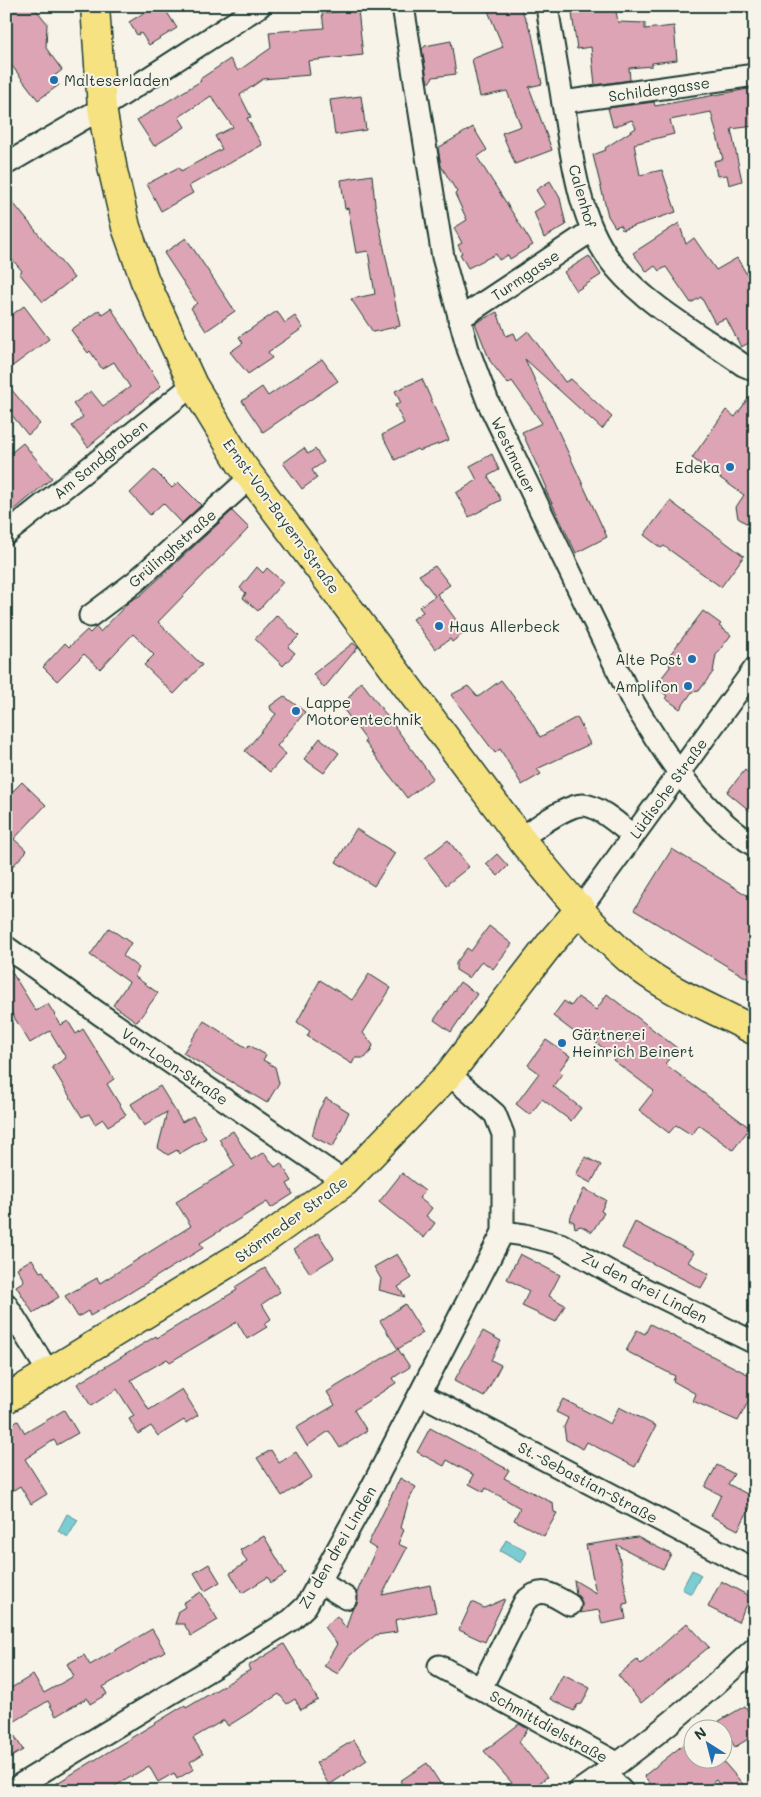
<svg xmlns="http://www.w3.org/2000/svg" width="761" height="1797" font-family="Mali,sans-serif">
<rect width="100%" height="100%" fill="#f7f3e8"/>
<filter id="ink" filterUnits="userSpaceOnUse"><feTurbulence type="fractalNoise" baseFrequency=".02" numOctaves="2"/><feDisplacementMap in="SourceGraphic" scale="10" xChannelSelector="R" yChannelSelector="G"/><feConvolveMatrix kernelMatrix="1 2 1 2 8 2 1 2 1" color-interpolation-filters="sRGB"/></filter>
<g filter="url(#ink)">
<g fill="#7bccd3" stroke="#569393">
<polygon points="67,1514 78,1520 68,1537 58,1531"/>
<polygon points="506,1540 527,1552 521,1563 500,1551"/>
<polygon points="692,1570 701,1575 691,1594 682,1589"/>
</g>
<g fill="#dca4b4" stroke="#1f3d34">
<polygon points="6,6 33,6 47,23 46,48 62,70 53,77 59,85 38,100 6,58"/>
<polygon points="155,6 163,6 177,28 149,45 141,33 137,35 129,22"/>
<polygon points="486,6 520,6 532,34 542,84 529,87 552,150 515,164 502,133 521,126 507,91 480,97 472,59 503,47"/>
<polygon points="571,6 615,6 618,22 645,23 645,29 674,26 677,60 652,63 652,66 629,68 630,80 595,85 591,47 577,49"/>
<polygon points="358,10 363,55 308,61 310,75 263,79 240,95 251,117 247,118 262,145 189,186 193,193 161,211 147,184 179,167 181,171 222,149 215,136 233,127 211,96 179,117 185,127 154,146 137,120 201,81 200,79 230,59 238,71 271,48 269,32 324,28 322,13"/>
<polygon points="451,41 456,74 433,77 428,84 422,49 425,46"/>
<polygon points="748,89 755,89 755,126 731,129 742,181 729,185 727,175 717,176 714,161 723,159 711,112 670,120 674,134 634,144 640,175 662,170 676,212 622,230 621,225 615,227 608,216 593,155 606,150 605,148 636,128 632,120 613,127 608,108 654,102 655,106"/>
<polygon points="361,96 366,130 335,135 330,100"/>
<polygon points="473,127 487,150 477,157 533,245 510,259 508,255 499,260 496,254 468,268 460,254 462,253 458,245 462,243 454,228 467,220 455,194 457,192 441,166 438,148"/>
<polygon points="372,175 375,204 400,326 373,332 351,299 375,294 368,251 356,253 348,208 345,209 341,180"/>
<polygon points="550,181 560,198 566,225 544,238 534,212 545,205 536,190"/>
<polygon points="6,194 74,278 43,302 19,273 22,271 6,252"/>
<polygon points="679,223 686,244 694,238 716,270 737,258 755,288 755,340 741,347 726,318 715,323 701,297 691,303 666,267 659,271 655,266 647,272 633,253"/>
<polygon points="186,238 235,311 206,331 191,308 197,303 164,253"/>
<polygon points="589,256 601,275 576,291 564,272"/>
<polygon points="24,306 49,339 6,371 6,319"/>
<polygon points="111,308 161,386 88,447 72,426 83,417 73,404 91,391 103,406 130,387 114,362 102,369 90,351 88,353 71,330 99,310 102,314"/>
<polygon points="277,311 285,323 295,316 303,328 268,352 272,358 248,374 230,352 243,343 239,337"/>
<polygon points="497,312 506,336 514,333 517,340 528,331 565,382 571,379 612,417 602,429 525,359 607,537 576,553 545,489 547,488 522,432 542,423 512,381 508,384 490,361 475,323"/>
<polygon points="322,359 338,381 263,432 242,401 262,387 268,396"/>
<polygon points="422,379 449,440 419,451 417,449 395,460 382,435 404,423 395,405 401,403 395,391"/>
<polygon points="6,383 40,424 28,435 6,408"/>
<polygon points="755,389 755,529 738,518 736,507 744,495 692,458 726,410 735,417"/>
<polygon points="23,443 52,478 6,517 6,457"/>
<polygon points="304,448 308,454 315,449 324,462 312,470 317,478 302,489 283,463"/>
<polygon points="492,454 499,470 488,476 501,500 469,517 456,493 477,480 470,466"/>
<polygon points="154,470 172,488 178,482 201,505 182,523 163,503 150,515 130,493"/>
<polygon points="670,501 744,556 721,587 664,546 661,548 644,535"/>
<polygon points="232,511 249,528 158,622 202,665 174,694 144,665 154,655 133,634 100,669 84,654 57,681 43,667 65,643 69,647 87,630 90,633 96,627 100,632 130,601 141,595"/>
<polygon points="435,566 450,585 437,594 465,632 452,642 450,639 435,649 413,619 423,612 419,607 435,596 419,575"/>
<polygon points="257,567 263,573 267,568 283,582 258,611 243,598 246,593 240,588"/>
<polygon points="703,611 721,624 719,626 731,635 716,655 713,672 699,691 692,692 680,709 665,698 667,696 655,686 670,667 668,657"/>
<polygon points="277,615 299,636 288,647 295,653 283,666 255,639"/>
<polygon points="353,643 358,647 324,688 313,674"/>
<polygon points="501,680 526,713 540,737 577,717 590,744 537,769 541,774 522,785 500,749 495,753 451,695 468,686 478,697"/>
<polygon points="361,681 433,778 407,798 364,741 366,740 342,707"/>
<polygon points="284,696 305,712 277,746 286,754 270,772 245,751 276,714 271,710 270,706"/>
<polygon points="320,738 339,753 324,773 304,759"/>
<polygon points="745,770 755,778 755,815 727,792"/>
<polygon points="22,782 46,805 14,839 27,851 6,873 6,798"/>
<polygon points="356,829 395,853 374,886 336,862"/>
<polygon points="448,840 469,867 446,885 425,858"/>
<polygon points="672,849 755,900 755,983 634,910"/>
<polygon points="497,854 508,866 498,876 486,864"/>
<polygon points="489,926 512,944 493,969 482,961 469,978 456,970 456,963 467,948 471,951"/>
<polygon points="109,928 131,943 123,956 139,968 134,976 158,993 137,1022 113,1005 129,982 90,955"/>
<polygon points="6,963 36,1011 48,1004 61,1025 68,1021 76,1034 83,1029 114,1079 107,1084 126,1115 108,1126 103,1119 95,1124 89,1114 82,1117 52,1067 66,1058 50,1031 30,1043 6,1004"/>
<polygon points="369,974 391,988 363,1033 373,1045 371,1051 365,1058 355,1058 352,1064 307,1036 310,1031 297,1022 320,980 352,1000"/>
<polygon points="460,982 477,994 451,1032 434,1020"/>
<polygon points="607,994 677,1048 665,1064 750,1128 733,1150 699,1125 692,1135 676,1125 669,1133 639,1110 654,1091 613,1060 615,1057 586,1035 583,1039 553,1016 564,1001 571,1006 578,997 596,1010"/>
<polygon points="204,1021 247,1048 249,1045 266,1055 263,1060 275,1067 279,1083 267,1103 183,1053"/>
<polygon points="546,1040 570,1056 559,1071 562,1074 553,1086 581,1108 571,1121 542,1099 530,1115 516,1104 539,1073 528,1065"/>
<polygon points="160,1086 182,1122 193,1116 206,1138 179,1154 177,1150 168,1155 158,1148 167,1112 144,1126 131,1104"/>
<polygon points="326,1098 349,1112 333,1147 312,1136 319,1110"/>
<polygon points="233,1131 251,1160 264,1152 275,1167 281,1163 292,1181 287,1184 293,1194 271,1208 267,1202 200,1243 203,1248 123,1297 90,1316 88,1311 78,1317 65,1296 97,1278 100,1283 191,1226 176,1202 235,1166 219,1139"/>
<polygon points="585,1157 601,1165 591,1183 576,1175"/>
<polygon points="402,1173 425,1191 419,1198 432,1208 426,1216 435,1223 424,1238 379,1202"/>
<polygon points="584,1189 606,1200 601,1211 604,1213 592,1232 581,1226 575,1228 574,1222 569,1220"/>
<polygon points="635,1222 694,1253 688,1262 709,1274 701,1288 622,1248"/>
<polygon points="318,1233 334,1258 310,1273 294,1249"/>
<polygon points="397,1254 412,1278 398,1287 405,1297 379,1290 381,1279 374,1267"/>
<polygon points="520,1254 560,1275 549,1296 565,1305 556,1322 522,1306 529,1291 507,1279"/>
<polygon points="32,1259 40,1272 43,1271 59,1297 33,1313 16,1286 24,1281 17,1268"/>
<polygon points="265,1268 280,1292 262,1304 271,1319 264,1324 267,1327 247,1339 237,1322 170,1362 167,1359 131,1380 149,1410 182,1389 198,1415 186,1423 184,1420 158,1436 151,1426 138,1434 129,1419 134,1416 117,1389 91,1406 77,1384 156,1336 157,1338 237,1290 235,1287"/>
<polygon points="405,1304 423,1333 398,1349 410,1367 393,1378 396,1383 354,1410 367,1431 340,1448 329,1431 307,1446 296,1428 335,1405 327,1392 398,1349 380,1321"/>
<polygon points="650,1324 755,1378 755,1389 738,1421 693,1401 696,1394 673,1381 675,1376 626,1351 637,1330 645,1334"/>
<polygon points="483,1331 501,1341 491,1360 501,1365 484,1397 454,1381"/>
<polygon points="563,1399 610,1424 619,1407 656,1426 635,1467 587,1442 583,1449 566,1440 564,1427 568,1418 556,1412"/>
<polygon points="64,1410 78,1433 57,1445 54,1440 25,1459 47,1494 31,1504 20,1486 6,1495 6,1428 18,1421 25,1433"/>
<polygon points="430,1428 509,1470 504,1478 553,1503 554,1512 557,1513 544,1536 514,1520 520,1508 486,1488 484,1492 469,1484 474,1475 447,1460 444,1466 417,1452"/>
<polygon points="271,1450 279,1463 296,1452 312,1477 282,1496 257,1458"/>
<polygon points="717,1465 734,1474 728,1484 755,1498 738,1530 711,1516 721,1495 705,1487"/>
<polygon points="400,1478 416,1487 408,1502 401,1528 404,1530 398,1544 407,1548 382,1595 430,1585 436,1612 395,1620 397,1632 376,1635 349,1656 338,1674 324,1666 337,1644 324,1627 337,1616 346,1628 352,1609 357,1604 358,1590 376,1549 368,1544"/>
<polygon points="264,1536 286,1574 271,1583 268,1577 242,1593 230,1573 247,1562 240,1550"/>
<polygon points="637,1537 671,1554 663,1569 617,1545 628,1603 623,1604 626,1619 602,1624 599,1610 580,1613 582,1604 576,1594 574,1580 596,1593 586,1545"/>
<polygon points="209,1564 220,1582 205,1591 194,1573"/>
<polygon points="721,1581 751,1597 738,1622 708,1607"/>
<polygon points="201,1592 218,1620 191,1636 184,1624 175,1624 178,1615 177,1612 185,1607 183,1603"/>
<polygon points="505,1599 485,1642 459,1630 472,1602 484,1608"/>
<polygon points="687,1623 709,1647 641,1703 618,1675 637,1660 641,1664"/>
<polygon points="152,1629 165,1651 103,1687 107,1694 90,1704 87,1698 56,1716 48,1701 12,1723 6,1714 6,1691 33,1675 44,1693 74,1676 67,1664 84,1655 90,1665"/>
<polygon points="284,1644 318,1700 301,1710 295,1699 287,1704 279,1694 228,1726 224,1720 193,1738 203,1754 190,1762 194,1769 177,1779 174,1773 158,1782 149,1766 107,1791 44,1791 185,1705 186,1708 250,1670 248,1666"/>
<polygon points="563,1674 590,1688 582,1704 577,1705 574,1711 550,1699"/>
<polygon points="745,1706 755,1722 755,1735 735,1747 719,1721"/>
<polygon points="6,1721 23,1750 6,1760"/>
<polygon points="519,1724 528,1729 519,1742 547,1777 529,1791 519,1791 484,1751"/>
<polygon points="694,1736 694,1760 722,1760 749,1791 724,1791 716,1780 702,1791 677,1791 670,1783 659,1791 656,1791 644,1776"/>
<polygon points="354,1740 367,1760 329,1785 316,1763"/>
<polygon points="427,1763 445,1791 406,1791 400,1781"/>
</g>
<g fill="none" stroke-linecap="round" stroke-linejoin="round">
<defs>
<g id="minor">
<path d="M403,6L443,257L468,349L488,402L632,700C665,755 699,810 755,846"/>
<path d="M547,6C552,39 558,71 563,104C573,160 578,223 616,268C648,306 702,336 743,365L755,370"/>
<polyline points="563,102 755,75"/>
<polyline points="6,164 102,108 260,6"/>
<polyline points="459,319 591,231"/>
<polyline points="6,534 193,385"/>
<polyline points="90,616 135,582 251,477"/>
<path d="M520,838C536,829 565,805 583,805C598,805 622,827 633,836"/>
<polyline points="581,908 755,668"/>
<polyline points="6,947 101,1015 345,1182"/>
<polyline points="503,1232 525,1235 560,1244 612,1273 755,1343"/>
<polyline points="6,1304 49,1373"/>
<polyline points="420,1394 755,1570"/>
<polyline points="320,1582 346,1598"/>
<polyline points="439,1666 617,1763"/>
<path d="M481,1688L525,1601C544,1585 551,1595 570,1605"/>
<polyline points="605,1773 622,1791"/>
<polyline points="10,1791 262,1638 291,1620 306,1606 372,1487 503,1232 503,1134 495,1114 449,1074"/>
<path d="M579,1791C639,1750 702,1698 755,1648"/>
</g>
<g id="major">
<path d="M95,6L102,108L113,171L126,227L145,281L193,385L241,464L527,847C562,888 598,936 641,969C676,995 717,1010 755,1031"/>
<polyline points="6,1399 253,1248 345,1182 449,1074 553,940 581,908"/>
</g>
</defs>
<use href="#minor" stroke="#1f3d34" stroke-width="25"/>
<use href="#major" stroke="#1f3d34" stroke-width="31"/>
<use href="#minor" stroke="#f7f3e8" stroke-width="21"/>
<use href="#major" stroke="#f7e281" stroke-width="28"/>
</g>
</g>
<g fill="#1f6fb2" stroke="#f7f3e8" stroke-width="2">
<circle cx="54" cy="80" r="5"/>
<circle cx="730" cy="467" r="5"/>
<circle cx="439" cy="626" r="5"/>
<circle cx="692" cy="659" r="5"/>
<circle cx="688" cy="686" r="5"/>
<circle cx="296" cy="711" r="5"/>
<circle cx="562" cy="1043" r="5"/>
</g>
<g text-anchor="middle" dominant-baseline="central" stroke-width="4" stroke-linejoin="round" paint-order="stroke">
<g font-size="15" fill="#1f3d34" stroke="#f7f3e8" text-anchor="start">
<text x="64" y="80">Malteserladen</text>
<text x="720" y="467" text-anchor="end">Edeka</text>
<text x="449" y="626">Haus Allerbeck</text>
<text x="682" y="659" text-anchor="end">Alte Post</text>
<text x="678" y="686" text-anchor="end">Amplifon</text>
<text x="306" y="702">Lappe<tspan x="306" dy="17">Motorentechnik</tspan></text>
<text x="572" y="1034">Gärtnerei<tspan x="572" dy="17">Heinrich Beinert</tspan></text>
</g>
<g font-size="15" fill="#1f3d34" stroke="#f7f3e8">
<text transform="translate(659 89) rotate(-8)">Schildergasse</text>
<text transform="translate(583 196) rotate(74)">Calenhof</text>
<text transform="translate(525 275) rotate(-34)">Turmgasse</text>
<text transform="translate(514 455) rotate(64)">Westmauer</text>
<text transform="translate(100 459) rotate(-39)">Am Sandgraben</text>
<text transform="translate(282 516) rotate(54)">Ernst-Von-Bayern-Straße</text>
<text transform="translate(172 548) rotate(-41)">Grülinghstraße</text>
<text transform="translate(668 788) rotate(-54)">Lüdische Straße</text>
<text transform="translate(175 1066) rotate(34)">Van-Loon-Straße</text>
<text transform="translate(291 1219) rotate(-36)">Störmeder Straße</text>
<text transform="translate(645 1287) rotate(27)">Zu den drei Linden</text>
<text transform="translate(588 1482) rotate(28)">St.-Sebastian-Straße</text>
<text transform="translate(337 1547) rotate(-60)">Zu den drei Linden</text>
<text transform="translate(549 1726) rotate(29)">Schmittdielstraße</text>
</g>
</g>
<rect width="761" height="1797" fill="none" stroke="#f7f3e8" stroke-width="25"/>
<rect x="12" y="12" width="736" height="1772" fill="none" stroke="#1f3d34" stroke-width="2" filter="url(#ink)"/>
<g transform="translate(708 1744) rotate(324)"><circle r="24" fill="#f7f3e8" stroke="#a1aaa0"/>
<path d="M0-4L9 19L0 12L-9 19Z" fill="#1f6fb2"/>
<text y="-8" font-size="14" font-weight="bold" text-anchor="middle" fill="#1f3d34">N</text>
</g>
</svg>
